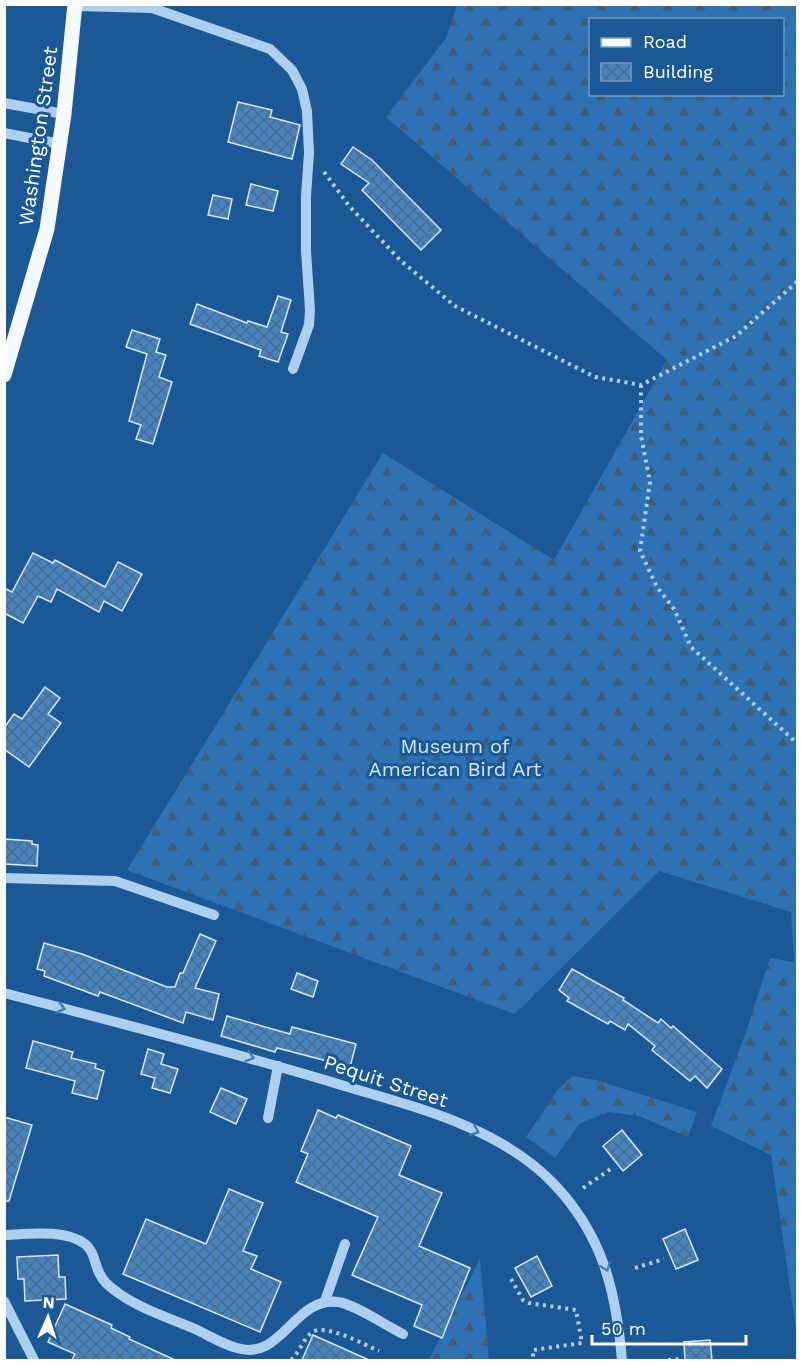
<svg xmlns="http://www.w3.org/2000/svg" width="802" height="1365" font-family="'Work Sans',sans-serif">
<defs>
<pattern id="forest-firs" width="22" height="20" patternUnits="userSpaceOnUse" patternTransform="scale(1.5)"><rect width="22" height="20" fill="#2e72b3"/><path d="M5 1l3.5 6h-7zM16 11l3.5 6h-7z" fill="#3e5d7a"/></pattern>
<pattern id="building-cross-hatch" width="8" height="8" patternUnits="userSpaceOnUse" patternTransform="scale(1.5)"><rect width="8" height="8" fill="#4883be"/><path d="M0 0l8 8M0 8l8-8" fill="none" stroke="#4a6d90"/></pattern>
</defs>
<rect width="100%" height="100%" fill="#1b5895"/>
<g fill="url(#forest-firs)" fill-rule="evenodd">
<path d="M457,5H797V1337L771,1155L711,1126L746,1032L770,958L794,962L791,912L659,871L515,1014L127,870L383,453L554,560L667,360L386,117L446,38ZM590,20H782V94H590Z"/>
<polygon points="573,1076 596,1080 697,1112 688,1137 639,1116 609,1112 580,1123 555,1158 526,1137 559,1088"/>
<polygon points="480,1259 489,1360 429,1360"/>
</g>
<g fill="url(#building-cross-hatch)" stroke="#d3e8fb" stroke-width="1.5">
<polygon points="238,102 272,110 270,117 300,125 292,159 228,142"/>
<polygon points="353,147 372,160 441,230 421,250 362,190 369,183 341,164"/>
<polygon points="251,184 278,191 273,211 246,205"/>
<polygon points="213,195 232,199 228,219 208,215"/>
<polygon points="278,296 291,300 281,332 288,334 278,362 259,356 261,350 190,324 197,304 247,323 248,321 267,327"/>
<polygon points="132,330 160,339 156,352 166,355 159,377 172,382 153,444 136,439 141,425 129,421 147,354 126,347"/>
<polygon points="33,553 53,563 55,560 105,587 118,562 142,574 122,611 104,601 99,612 57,589 51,602 38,596 23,623 4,613 4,588 12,592"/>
<polygon points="45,687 60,698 48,714 61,723 29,767 4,749 4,728 14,714 22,719"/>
<polygon points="4,839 32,841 32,844 38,845 37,866 4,864"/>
<polygon points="200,934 216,941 195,988 219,994 213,1020 186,1012 183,1023 100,992 98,996 44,976 45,971 37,969 44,943 82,954 167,987 175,987 180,973 183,973"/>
<polygon points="572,969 624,998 623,1000 658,1023 661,1019 671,1028 673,1026 722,1069 707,1088 695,1076 690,1081 652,1050 655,1046 628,1024 625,1030 610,1021 608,1024 567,1001 569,998 559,990"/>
<polygon points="297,973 318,981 313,997 291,989"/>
<polygon points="227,1016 290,1034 292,1027 356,1044 350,1067 277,1048 275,1052 221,1036"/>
<polygon points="33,1041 73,1052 71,1058 96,1064 95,1068 104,1071 97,1099 72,1093 75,1081 26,1068"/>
<polygon points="148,1049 164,1054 161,1064 178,1069 170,1093 152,1088 155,1078 141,1074"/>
<polygon points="221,1088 247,1099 236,1124 210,1112"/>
<polygon points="318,1110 336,1118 338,1115 411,1146 399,1175 442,1193 419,1246 470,1268 442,1338 414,1326 422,1305 352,1275 378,1217 296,1182 308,1154 301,1151"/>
<polygon points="4,1117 32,1125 9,1201 4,1201"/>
<polygon points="622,1130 642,1155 623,1171 603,1146"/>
<polygon points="229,1189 263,1203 243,1251 257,1256 251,1269 281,1282 260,1332 123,1274 146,1219 206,1244"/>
<polygon points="685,1229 698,1260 676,1269 663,1239"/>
<polygon points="58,1255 59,1277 65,1277 66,1299 25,1301 24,1279 18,1279 17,1257"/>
<polygon points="537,1256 552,1286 531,1297 515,1268"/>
<polygon points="65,1304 112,1325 111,1328 130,1337 129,1339 175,1360 72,1360 75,1354 48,1342"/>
<polygon points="313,1335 369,1360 302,1360"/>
<polygon points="710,1340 712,1360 685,1360 684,1342"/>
</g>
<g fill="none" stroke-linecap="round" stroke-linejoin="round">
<g stroke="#adcff0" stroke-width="4" stroke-dasharray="3 4.5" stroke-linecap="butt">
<polyline points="324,172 350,207 401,261 455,306 595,377 641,385 736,336 798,281"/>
<polyline points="641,385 641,436 650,482 640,551 657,587 674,609 691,647 798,744"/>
<polyline points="583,1188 612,1168"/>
<polyline points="635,1268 664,1259"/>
<polyline points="511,1279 523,1300 529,1303 576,1310 582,1343 533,1350 533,1360"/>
<path d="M291,1360C299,1353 303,1340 311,1333C324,1322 365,1345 379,1351"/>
<polyline points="668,1360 683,1359"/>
</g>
<g stroke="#adcff0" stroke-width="10">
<polyline points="75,6 152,8 270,49 292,70 302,89 307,111 309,153 306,196 306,251 310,310 309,325 293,369"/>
<polyline points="4,103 64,114"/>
<polyline points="4,133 60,144"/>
<polyline points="4,878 115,881 214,915"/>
<path d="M4,993C113,1021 221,1049 328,1081C405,1105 495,1123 553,1183C603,1235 616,1291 622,1360"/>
<polyline points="268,1118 278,1066"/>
<path d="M4,1235C28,1234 65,1229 85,1244C97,1253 93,1270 106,1283C130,1306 165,1316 195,1329C208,1335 222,1344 237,1348C282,1362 294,1296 338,1302C355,1304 386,1326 403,1334"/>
<polyline points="4,1301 34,1360"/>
<polyline points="325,1301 345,1244"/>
</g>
<polyline stroke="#f5faff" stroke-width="15" points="4,375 47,229 64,114 75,4"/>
</g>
<defs><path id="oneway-chevron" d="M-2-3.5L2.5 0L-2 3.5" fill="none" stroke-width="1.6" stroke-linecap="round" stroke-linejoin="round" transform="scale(1.5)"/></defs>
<g stroke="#477cb0">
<use href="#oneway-chevron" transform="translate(61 1008) rotate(15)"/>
<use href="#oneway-chevron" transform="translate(250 1057) rotate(17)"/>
<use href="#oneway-chevron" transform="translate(475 1131) rotate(23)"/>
<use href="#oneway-chevron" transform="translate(606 1267) rotate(69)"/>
</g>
<g text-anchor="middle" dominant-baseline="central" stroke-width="6" stroke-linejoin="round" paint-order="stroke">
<g font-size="20" fill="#fff" stroke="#1b5895">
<text transform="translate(38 136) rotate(-82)">Washington Street</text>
<text transform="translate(386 1081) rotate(18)">Pequit Street</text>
</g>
<g font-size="20" fill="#d3e8fb" stroke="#1b5895">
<text x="455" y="746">Museum of<tspan x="455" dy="23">American Bird Art</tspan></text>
</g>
</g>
<rect width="802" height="1365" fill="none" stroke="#ffffff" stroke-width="12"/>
<rect x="589" y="18" width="195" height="78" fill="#1b5895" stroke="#769bbf" stroke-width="1.5"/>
<rect x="601" y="38" width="30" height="9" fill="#f5faff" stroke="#769bbf" stroke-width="1.5"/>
<text x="643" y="48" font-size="18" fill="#ffffff">Road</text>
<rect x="601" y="63" width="30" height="18" fill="url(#building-cross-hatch)" stroke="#769bbf" stroke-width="1.5"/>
<text x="643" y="78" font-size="18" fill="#ffffff">Building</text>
<g transform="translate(48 1317) rotate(3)" stroke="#1b5895" stroke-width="4.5" paint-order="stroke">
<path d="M0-4.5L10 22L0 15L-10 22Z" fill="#ffffff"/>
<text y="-9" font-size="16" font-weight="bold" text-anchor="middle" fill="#ffffff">N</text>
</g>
<path d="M592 1335v9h154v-9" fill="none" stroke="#ffffff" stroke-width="3"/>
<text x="601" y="1335" font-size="18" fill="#ffffff" stroke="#1b5895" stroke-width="4.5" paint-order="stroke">50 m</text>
</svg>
